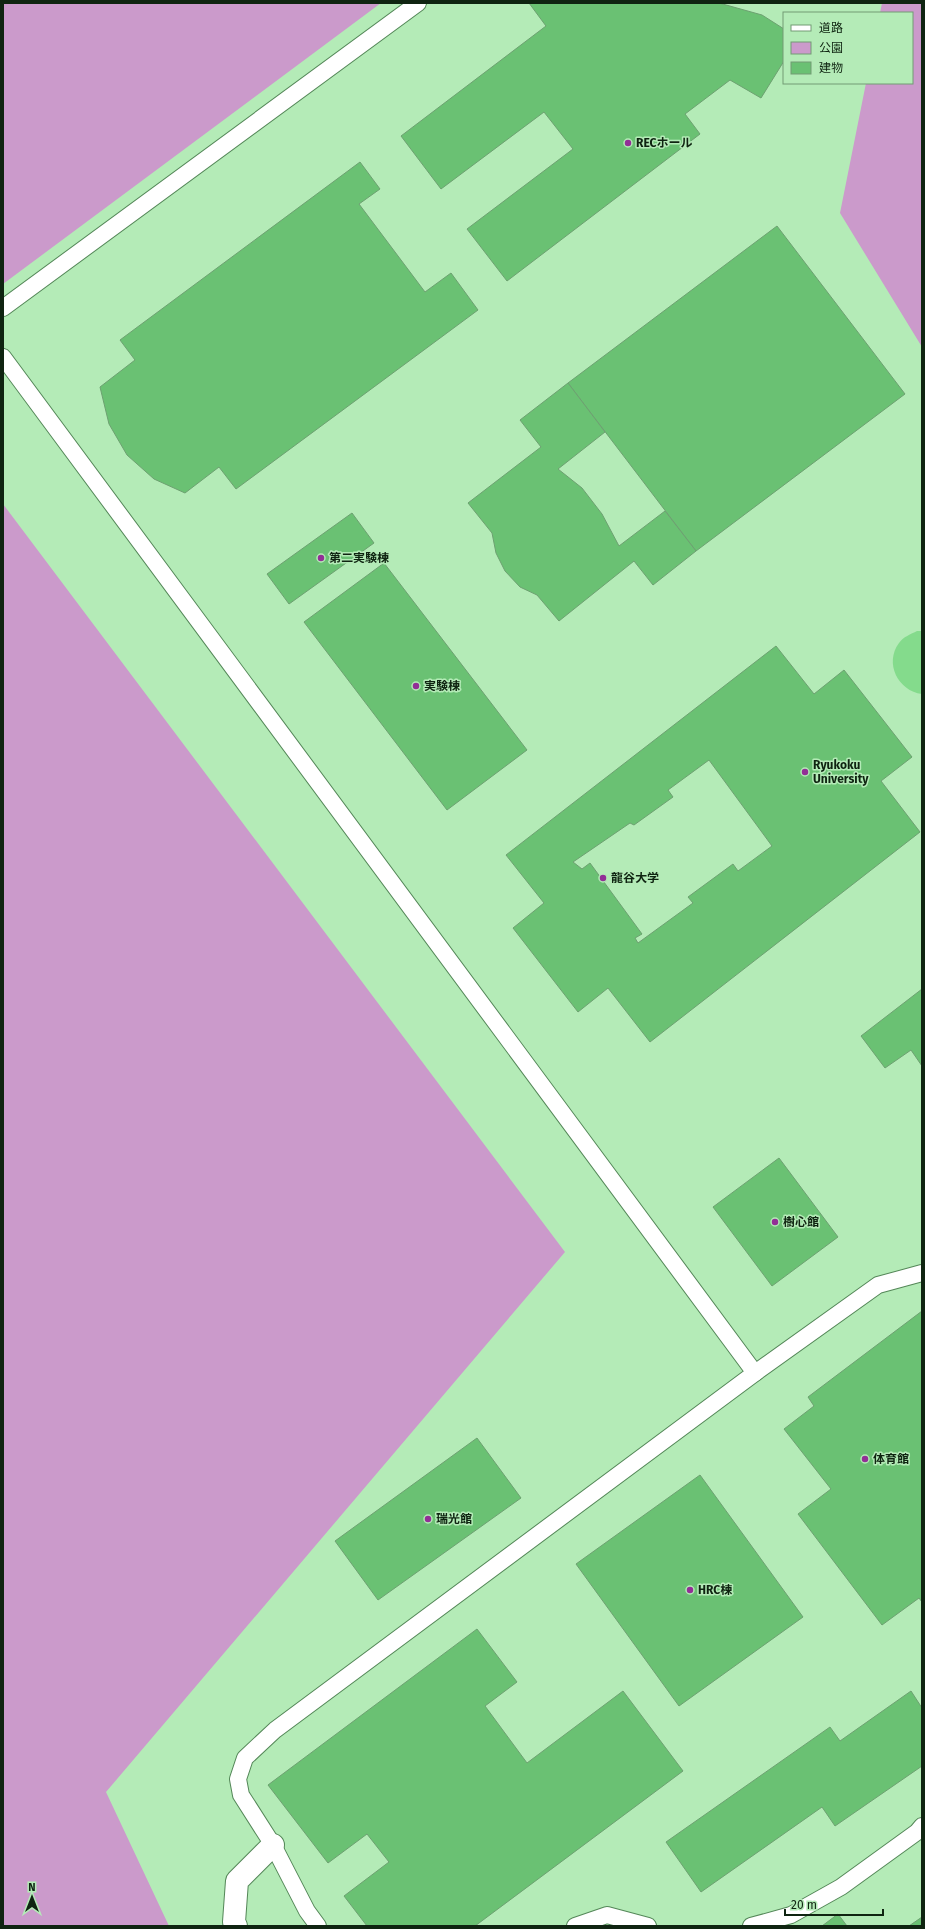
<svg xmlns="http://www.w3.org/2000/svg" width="925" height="1929" font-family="'Fira Sans','Noto Sans JP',sans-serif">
<rect width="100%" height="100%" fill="#b4ebb7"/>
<g fill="#cb9acb">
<polygon points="3,3 381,3 3,284"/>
<polygon points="882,3 922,3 922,347 840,213 866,83 912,83 912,13 880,13"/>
<polygon points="3,504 565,1252 106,1792 169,1926 3,1926"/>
</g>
<path fill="#84db8c" d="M917,631H922V694C898,691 884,663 899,643C903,637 911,634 917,631Z"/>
<g fill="#6ac173" stroke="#6da171" fill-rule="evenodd">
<polygon points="529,3 719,3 762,15 784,29 784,61 761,98 730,80 685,114 700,134 507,281 467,229 573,149 544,112 441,189 401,136 546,26"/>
<polygon points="360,162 380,189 359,204 425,292 451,273 478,310 236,489 219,467 185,493 154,479 127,455 109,424 100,387 135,360 120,340"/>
<polygon points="777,226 905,394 696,551 568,383"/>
<polygon points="568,383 605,432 558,469 582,488 602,514 619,546 665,511 696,551 653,585 634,561 559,621 537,595 520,587 505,571 496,553 492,533 468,503 541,447 520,420"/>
<polygon points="352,513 374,543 289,604 267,574"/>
<polygon points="384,563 527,750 447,810 304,622"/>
<path d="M776,646L814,694L844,670L912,757L881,781L920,832L650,1042L608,988L578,1012L513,928L544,903L506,855ZM709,760L772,846L738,871L733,864L688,897L693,903L638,943L635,938L642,934L590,863L582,869L573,862L630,823L634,825L673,797L668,790Z"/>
<polygon points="922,989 922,1066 911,1050 885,1068 861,1036"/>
<polygon points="779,1158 838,1237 772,1286 713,1207"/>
<polygon points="922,1311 922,1602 919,1598 882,1625 798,1514 831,1489 784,1429 814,1406 808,1397"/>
<polygon points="477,1438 521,1498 378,1600 335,1541"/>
<polygon points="700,1475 803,1617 679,1706 576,1564"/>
<polygon points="477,1629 517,1682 485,1706 527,1763 623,1691 683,1771 475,1926 367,1926 344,1896 389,1862 367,1834 328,1863 268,1785"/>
<polygon points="911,1691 922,1708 922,1766 835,1826 822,1807 701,1892 666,1842 830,1727 840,1741"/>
<polygon points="838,1914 847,1926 822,1926"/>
<polygon points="922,1917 922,1926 909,1926"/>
</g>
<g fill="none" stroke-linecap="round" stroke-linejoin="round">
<defs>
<g id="lane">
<polyline points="3,308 418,3"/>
<polyline points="3,357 755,1373 275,1730 245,1758 238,1779 241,1795 273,1845 307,1911 318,1926"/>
<polyline points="755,1373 878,1285 922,1273"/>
<polyline points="575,1926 607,1915 648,1926"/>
<polyline points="751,1926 791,1915 841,1887 917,1832 922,1826"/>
</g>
<polyline id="street" points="236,1926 234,1922 237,1881 273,1845"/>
</defs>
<use href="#lane" stroke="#548758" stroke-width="18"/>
<use href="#street" stroke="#548758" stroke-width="24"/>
<use href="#lane" stroke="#fff" stroke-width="16"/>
<use href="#street" stroke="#fff" stroke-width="22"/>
</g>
<g fill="#922f96" stroke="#b4ebb7" stroke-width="1.5">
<circle cx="628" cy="143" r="4"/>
<circle cx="321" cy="558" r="4"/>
<circle cx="416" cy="686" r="4"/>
<circle cx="805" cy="772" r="4"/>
<circle cx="603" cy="878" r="4"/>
<circle cx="775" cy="1222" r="4"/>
<circle cx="865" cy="1459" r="4"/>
<circle cx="428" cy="1519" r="4"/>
<circle cx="690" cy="1590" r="4"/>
</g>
<g text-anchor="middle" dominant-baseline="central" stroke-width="3" stroke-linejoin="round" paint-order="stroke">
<g font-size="12" font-weight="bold" fill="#0f2411" stroke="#b4ebb7" text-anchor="start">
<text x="636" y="143">RECホール</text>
<text x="329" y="558">第二実験棟</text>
<text x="424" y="686">実験棟</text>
<text x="813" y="765">Ryukoku<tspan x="813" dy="14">University</tspan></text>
<text x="611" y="878">龍谷大学</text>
<text x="783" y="1222">樹心館</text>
<text x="873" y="1459">体育館</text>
<text x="436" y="1519">瑞光館</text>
<text x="698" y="1590">HRC棟</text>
</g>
</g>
<rect width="925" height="1929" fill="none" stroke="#0f2411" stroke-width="8"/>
<rect x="783" y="12" width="130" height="72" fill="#b4ebb7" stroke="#729b75"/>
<rect x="791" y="25" width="20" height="6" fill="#ffffff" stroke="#729b75"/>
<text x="819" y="32" font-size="12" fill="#0f2411">道路</text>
<rect x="791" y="42" width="20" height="12" fill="#cb9acb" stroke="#729b75"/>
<text x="819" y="52" font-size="12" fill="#0f2411">公園</text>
<rect x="791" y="62" width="20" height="12" fill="#6ac173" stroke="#729b75"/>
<text x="819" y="72" font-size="12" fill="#0f2411">建物</text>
<g transform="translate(32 1897)" stroke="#b4ebb7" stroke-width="3" paint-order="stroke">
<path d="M0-3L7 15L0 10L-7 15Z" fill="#0f2411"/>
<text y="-6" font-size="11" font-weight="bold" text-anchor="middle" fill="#0f2411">N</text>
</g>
<path d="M785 1909v6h98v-6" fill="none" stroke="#0f2411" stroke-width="2"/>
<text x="791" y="1909" font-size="12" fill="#0f2411" stroke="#b4ebb7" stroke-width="3" paint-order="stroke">20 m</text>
</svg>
